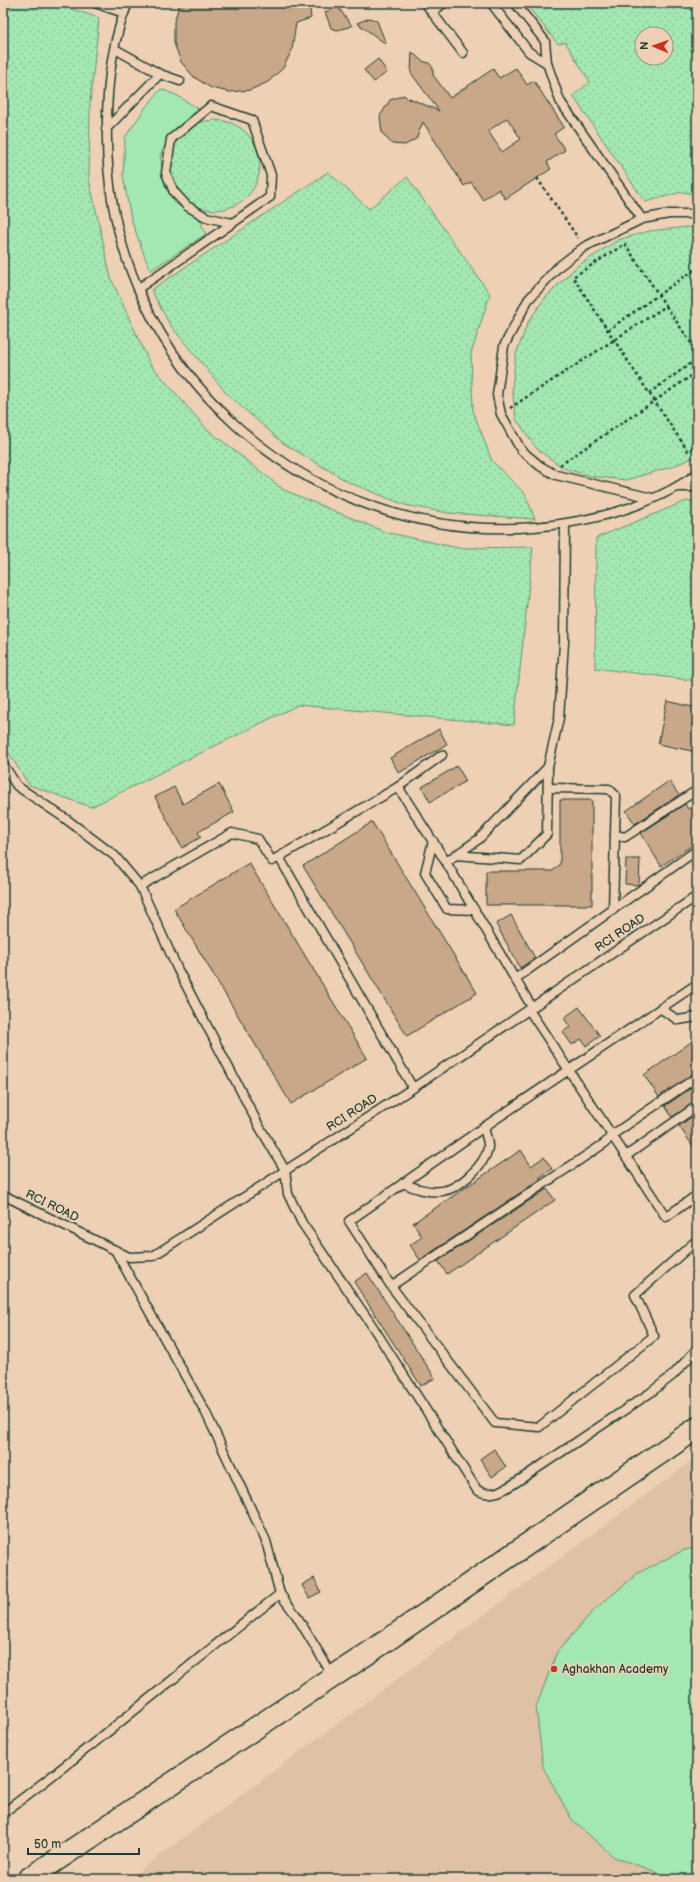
<svg xmlns="http://www.w3.org/2000/svg" width="700" height="1882" font-family="'Balsamiq Sans',sans-serif">
<defs>
<pattern id="grass-dots" width="8" height="8" patternUnits="userSpaceOnUse"><rect width="8" height="8" fill="#a3e7b2"/><path d="M2 2h.1M6 6h.1" fill="none" stroke="#8cc79a" stroke-width="1.8" stroke-linecap="round"/></pattern>
</defs>
<rect width="100%" height="100%" fill="#eed1b5"/>
<filter id="ink" filterUnits="userSpaceOnUse"><feTurbulence type="fractalNoise" baseFrequency=".025" numOctaves="2"/><feDisplacementMap in="SourceGraphic" scale="8" xChannelSelector="R" yChannelSelector="G"/><feConvolveMatrix kernelMatrix="1 2 1 2 8 2 1 2 1" color-interpolation-filters="sRGB"/></filter>
<g filter="url(#ink)">
<polygon fill="#dfc2a6" points="695,1458 697,1459 697,1879 128,1879"/>
<g fill="url(#grass-dots)" stroke="#619273" fill-rule="evenodd">
<polygon points="3,3 55,3 99,18 90,103 89,179 111,278 150,364 207,429 284,490 385,532 458,548 533,547 514,725 298,705 91,807 29,785 3,744"/>
<path d="M525,3H697V194L682,192L645,202L573,96L590,82L565,42L558,44ZM642,34H666V58H642Z"/>
<circle cx="215" cy="165" r="45"/>
<polygon points="328,172 369,209 407,177 490,294 471,354 473,411 492,461 525,494 535,519 448,513 405,505 350,483 283,443 227,394 170,325 151,290"/>
<polygon points="688,227 697,228 697,456 671,467 626,480 590,476 563,468 537,449 516,419 512,387 516,354 528,322 545,298 576,267 618,240 649,231"/>
<polygon points="686,501 697,502 697,681 595,668 596,538"/>
</g>
<g fill="#a3e7b2" stroke="#619273">
<polygon points="161,89 176,95 199,109 173,131 160,155 165,186 175,203 200,220 206,234 150,271 131,219 123,176 125,137 146,107"/>
<polygon points="697,1548 697,1875 668,1876 614,1857 572,1820 543,1767 536,1707 557,1652 593,1611 638,1573 684,1550"/>
</g>
<g fill="#c9a88a" stroke="#1f3d34" fill-rule="evenodd">
<polygon points="180,3 309,3 311,18 296,23 292,50 283,68 268,82 250,90 230,92 211,88 194,77 181,62 174,43 174,22"/>
<polygon points="338,7 352,26 337,30 331,28 325,12"/>
<polygon points="370,18 377,21 386,44 357,23"/>
<path d="M412,52L422,61L429,63L433,68V75L450,98L493,69L499,78L516,68L527,85L534,81L564,127L554,134L565,150L547,162L551,169L505,199L499,189L483,200L471,182L464,186L423,122L416,139L405,145L392,144L382,133L380,116L390,100L404,95L409,100V98L439,111L411,73ZM507,118L521,139L502,152L488,131Z"/>
<polygon points="378,59 387,72 374,82 364,70"/>
<polygon points="667,701 697,708 697,752 658,744"/>
<polygon points="439,729 447,744 399,773 390,758"/>
<polygon points="457,766 466,781 430,802 422,787"/>
<polygon points="669,781 679,795 635,824 626,811"/>
<polygon points="219,784 234,812 198,832 201,837 182,848 155,797 174,787 183,804"/>
<polygon points="560,800 592,800 592,905 486,905 486,871 553,871 560,864"/>
<polygon points="697,803 697,842 661,866 641,833 685,804 688,809"/>
<polygon points="372,822 477,993 407,1036 303,866"/>
<polygon points="626,859 640,859 639,885 625,884"/>
<polygon points="249,863 367,1058 291,1104 174,909"/>
<polygon points="511,915 535,958 520,968 496,924"/>
<polygon points="579,1007 600,1036 586,1046 581,1039 572,1045 563,1032 570,1027 564,1018"/>
<polygon points="697,1038 697,1072 659,1097 644,1075"/>
<polygon points="697,1084 697,1101 672,1117 665,1106"/>
<polygon points="697,1113 697,1152 679,1126"/>
<polygon points="521,1150 531,1166 544,1157 552,1169 539,1178 541,1179 420,1260 410,1245 422,1237 413,1223"/>
<polygon points="547,1189 555,1200 447,1274 438,1261"/>
<polygon points="367,1273 435,1378 421,1386 354,1282"/>
<polygon points="494,1449 506,1467 492,1477 480,1459"/>
<polygon points="314,1578 321,1592 309,1598 302,1585"/>
</g>
<g fill="none" stroke-linecap="round" stroke-linejoin="round">
<defs>
<g id="service">
<polyline points="95,3 124,13"/>
<path d="M128,3C110,45 106,95 107,140C109,368 308,545 534,527C590,522 650,507 697,474"/>
<polyline points="425,3 463,53"/>
<polyline points="491,3 529,52 547,63"/>
<polyline points="515,3 545,41 547,63 560,101 642,219"/>
<polyline points="432,12 444,3"/>
<polyline points="115,49 160,74 180,81"/>
<polyline points="106,129 160,74"/>
<polyline points="139,288 270,197 271,175 252,120 211,106 171,139 166,173 174,192 187,206 206,217 232,223"/>
<polyline points="678,487 697,487"/>
<polyline points="652,498 556,475 540,466 521,450 501,414 497,395 504,346 528,300 558,267 584,247 642,219 669,214 697,214"/>
<polyline points="565,524 564,643 559,718 548,767 479,839 446,862 515,979 697,850"/>
<path d="M3,764L17,786L66,819L115,856L140,886L177,968L259,1126L285,1170L288,1194L302,1223L371,1324L477,1490C490,1498 504,1490 515,1483L650,1393L673,1375L697,1349"/>
<polyline points="398,787 446,862"/>
<polyline points="548,788 609,789 616,796 613,910"/>
<polyline points="615,835 625,837 697,790"/>
<polyline points="433,841 425,873 447,909 475,910"/>
<polyline points="455,855 521,860 547,834 548,767"/>
<polyline points="279,857 413,1088"/>
<polyline points="140,886 232,833 258,839 272,861 398,787 442,755"/>
<polyline points="515,979 532,1007"/>
<polyline points="697,984 484,1127 349,1221 391,1286 495,1423 539,1427 654,1336 635,1295 697,1240"/>
<polyline points="661,1009 678,1020 697,1017"/>
<polyline points="529,1010 666,1217 697,1195"/>
<polyline points="626,1156 697,1106"/>
<path d="M403,1183C416,1189 428,1193 442,1191C459,1189 485,1165 488,1148C489,1143 485,1133 484,1127"/>
<polyline points="3,1195 129,1257 153,1256 413,1088 697,896"/>
<polyline points="115,1250 206,1413 266,1541 280,1594 296,1615 333,1676"/>
<polyline points="391,1286 605,1143 612,1135 697,1077"/>
<path d="M3,1813C98,1743 187,1666 280,1594"/>
</g>
<polyline id="tertiary" points="28,1879 367,1654 697,1428"/>
</defs>
<use href="#service" stroke="#1f3d34" stroke-width="11"/>
<use href="#tertiary" stroke="#1f3d34" stroke-width="24"/>
<g stroke="#1f3d34" stroke-width="2.5" stroke-dasharray="3 3" stroke-linecap="butt">
<polyline points="537,178 578,238"/>
<polyline points="666,306 697,352"/>
<polyline points="608,330 697,268"/>
<polyline points="649,393 697,359"/>
<path d="M510,408L666,306L625,244L573,277C611,335 649,394 688,451L697,445"/>
<polyline points="560,465 697,372"/>
</g>
<use href="#service" stroke="#eed1b5" stroke-width="8"/>
<use href="#tertiary" stroke="#eed1b5" stroke-width="21"/>
</g>
</g>
<circle fill="#c8321e" stroke="#eed1b5" stroke-width="1.5" cx="554" cy="1669" r="4"/>
<g text-anchor="middle" dominant-baseline="central" stroke-width="3.5" stroke-linejoin="round" paint-order="stroke">
<g font-size="12" fill="#1f3d34" stroke="#eed1b5">
<text transform="translate(620 933) rotate(-34)">RCI ROAD</text>
<text transform="translate(352 1113) rotate(-33)">RCI ROAD</text>
<text transform="translate(52 1206) rotate(26)">RCI ROAD</text>
</g>
<g font-size="12" fill="#1f3d34" stroke="#eed1b5" text-anchor="start">
<text x="562" y="1669">Aghakhan Academy</text>
</g>
</g>
<rect width="700" height="1882" fill="none" stroke="#eed1b5" stroke-width="16"/>
<rect x="8" y="8" width="684" height="1866" fill="none" stroke="#1f3d34" stroke-width="1.5" filter="url(#ink)"/>
<g transform="translate(654 46) rotate(272)"><circle r="19" fill="#eed1b5" stroke="#9b9681"/>
<path d="M0-3L7 15L0 10L-7 15Z" fill="#c8321e"/>
<text y="-6" font-size="11" font-weight="bold" text-anchor="middle" fill="#1f3d34">N</text>
</g>
<path d="M28 1848v6h111v-6" fill="none" stroke="#1f3d34" stroke-width="2"/>
<text x="34" y="1848" font-size="12" fill="#1f3d34" stroke="#eed1b5" stroke-width="3" paint-order="stroke">50 m</text>
</svg>
